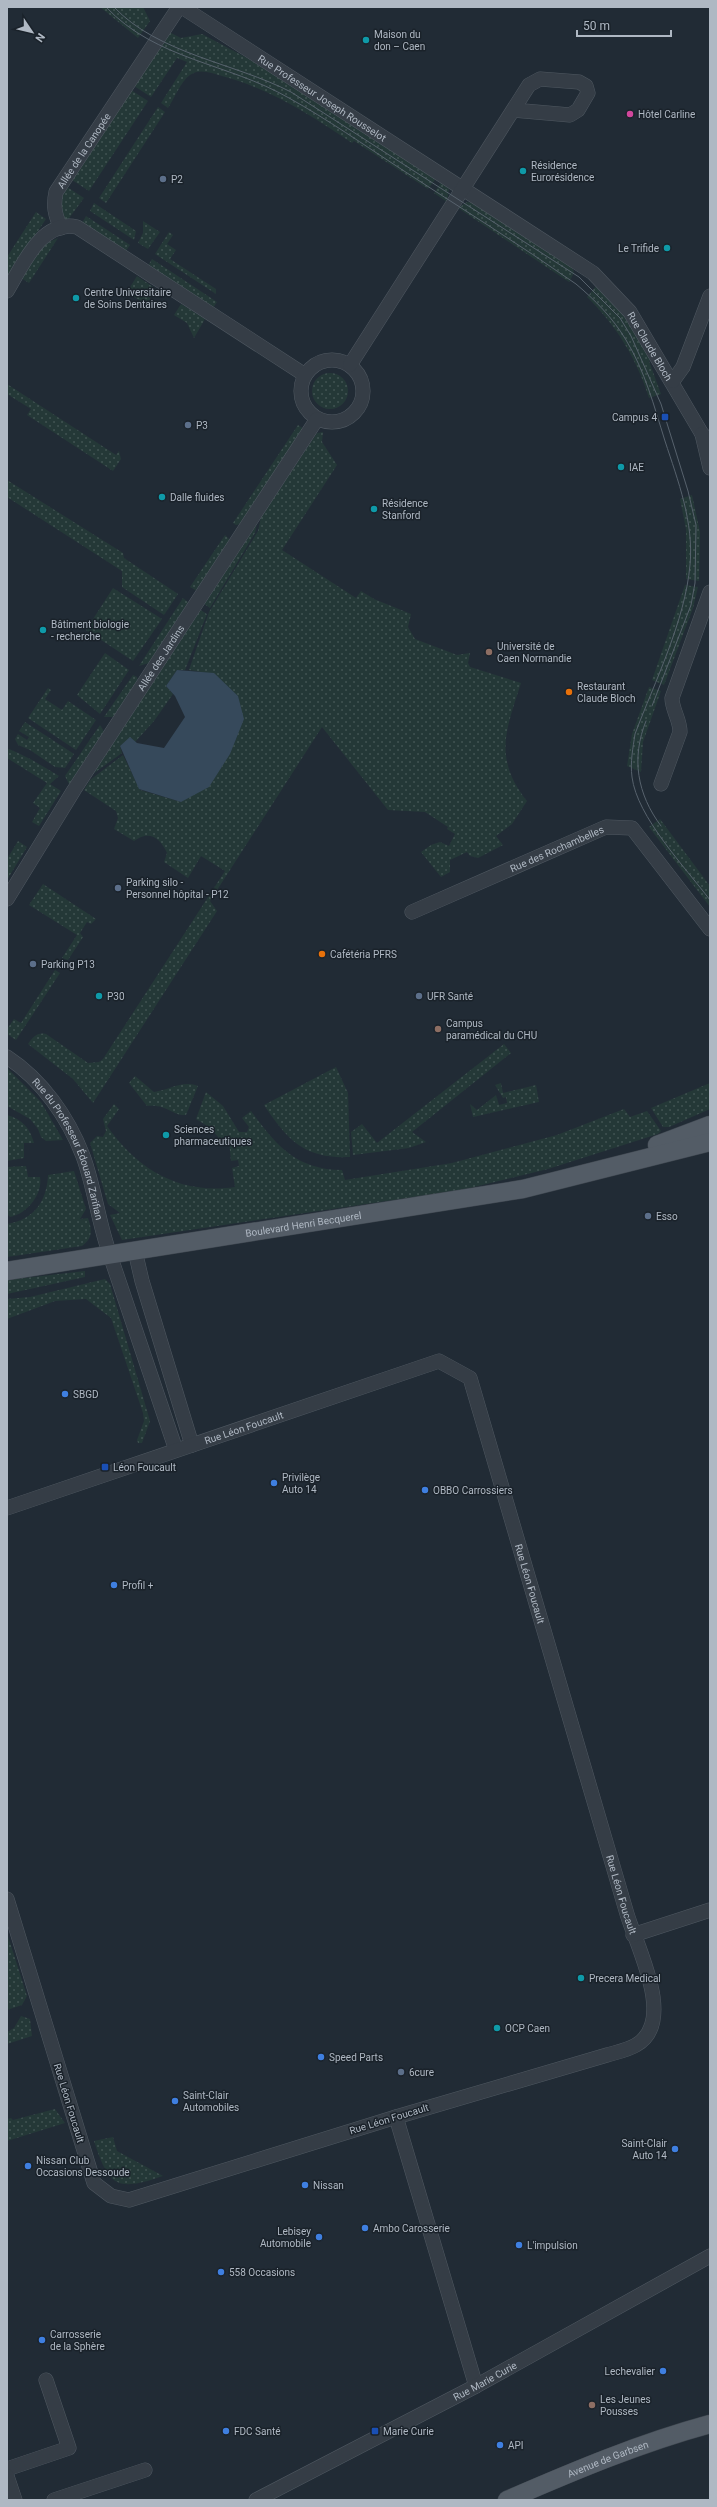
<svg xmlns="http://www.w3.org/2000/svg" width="717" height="2507" font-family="Roboto,sans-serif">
<defs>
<pattern id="grass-dots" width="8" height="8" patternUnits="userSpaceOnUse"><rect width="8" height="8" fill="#243837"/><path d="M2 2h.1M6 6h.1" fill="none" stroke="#415352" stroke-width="1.8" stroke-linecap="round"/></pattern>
</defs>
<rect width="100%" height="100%" fill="#212b35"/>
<g fill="url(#grass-dots)">
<polygon points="100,7 143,7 150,21 138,38"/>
<path d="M167,31L181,38L202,34L247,58L437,177L428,189L354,141L352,143C309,114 270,89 222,76C211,73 200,68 190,75C181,81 174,99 168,108L161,103L187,62L177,58L151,97L131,84Z"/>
<polygon points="128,88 148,101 89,191 69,178"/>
<polygon points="158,107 165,112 106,203 99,198"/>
<polygon points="442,181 449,189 447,202 434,193"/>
<polygon points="64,185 84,198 67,221 64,219 58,198"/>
<polygon points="467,202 474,203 572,267 574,273 569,282 458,208"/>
<polygon points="94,203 136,231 134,240 90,211"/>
<polygon points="36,212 46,219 7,278 7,257"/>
<polygon points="86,216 130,245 125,252 82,223"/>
<polygon points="143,221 160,232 148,249 138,243 143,233"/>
<polygon points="169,232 173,235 167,244 176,250 170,259 216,289 216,294 155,254"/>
<polygon points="58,238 29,283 21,278 44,244"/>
<polygon points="152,259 217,302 213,308 148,266"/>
<polygon points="137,276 156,289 146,305 127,292"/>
<path d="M597,285L632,325L652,360L649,361L661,394L649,398C637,359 616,325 587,297Z"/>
<polygon points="181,304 205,319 194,338 187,323 174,315"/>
<circle cx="330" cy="391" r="18"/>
<polygon points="7,384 116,455 119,451 121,459 113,471 27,415 31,409 7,394"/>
<polygon points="298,425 304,429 241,524 236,525 233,523"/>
<path d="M323,432L322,442L337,465L282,550L356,598L361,591L374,599L411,614L408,627L415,639L457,655L470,653L468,663L470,667L521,683C506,730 493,758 527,801L512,824L496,836L503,845L478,858L470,856L467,852L450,860V872L441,877L421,852L431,845L440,842L449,846L455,834L447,829L448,827L425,812L388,810L322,727L210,901L217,911L93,1103L73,1079L28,1044C33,1037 37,1032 46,1034L88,1063L99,1062L103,1059L225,871L201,856L188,878L164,862L167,853C160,837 149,830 134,841L114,829L118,818L116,811L84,790L90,780L123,755L140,790L181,802L214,674L189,670L209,612L258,531L261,517L317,433Z"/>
<polygon points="7,480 123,553 124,558 178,594 164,615 122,587 122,571 7,497"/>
<polygon points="692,495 700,532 699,581 686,579 686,529 680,499"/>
<polygon points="257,523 255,533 210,608 203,603"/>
<polygon points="225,535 229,539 229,543 197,591 190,587"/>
<polygon points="685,585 698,587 693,608 664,685 652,680"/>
<polygon points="113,588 162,619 133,661 86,630"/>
<polygon points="183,598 189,603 149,663 139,666"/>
<polygon points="199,609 207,614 185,670 177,670 166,686 173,694 154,721 135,742 130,738 120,746 122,753 90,776"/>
<polygon points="105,653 129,670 100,714 77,695"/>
<polygon points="133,675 137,677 138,682 114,717 104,717"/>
<polygon points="649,687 661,691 643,742 641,772 627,766 632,734"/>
<polygon points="48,688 51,690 45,699 62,710 68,701 96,720 76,750 28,718"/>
<polygon points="25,722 74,754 65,768 55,767 30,750 18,745 15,739 18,734 27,740 29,737 19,731"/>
<polygon points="100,725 105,733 70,786 65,776"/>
<path d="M9,749C26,756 43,766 59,776L50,784L61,791L39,826L32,822L40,808L33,803L47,783L7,758V750Z"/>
<polygon points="660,819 710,886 710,907 649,827"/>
<polygon points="18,841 27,847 7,880 7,859"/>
<polygon points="43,884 96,919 91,924 87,922 80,933 83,937 68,960 62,958 77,935 29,905"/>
<polygon points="55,970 60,973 16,1040 7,1034 7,1029 14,1019 21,1023"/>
<polygon points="504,1044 511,1053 412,1132 426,1142 409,1148 353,1155 351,1132 362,1124 377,1143"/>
<path d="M336,1067L348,1093L350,1157C305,1159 288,1141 264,1105Z"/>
<polygon points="7,1068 41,1102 63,1140 46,1141 41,1137 38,1129 30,1119 7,1106"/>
<path d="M135,1076L154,1092C170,1090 182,1080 198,1086L186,1115C172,1116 168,1104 147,1106L129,1083Z"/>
<polygon points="501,1083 503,1093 536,1085 539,1102 473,1117 470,1104 477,1110 496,1095 499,1105 507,1103 506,1097 503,1098 495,1085"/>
<polygon points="710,1083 710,1109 669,1127 663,1127 651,1108"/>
<path d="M206,1092L223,1106L239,1132H247L249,1127L242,1118L251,1111C276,1145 296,1170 342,1170L345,1180L452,1163L557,1135L624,1109L630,1117L647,1111L661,1131L658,1134L548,1169L462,1190L122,1240L110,1215L120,1213L108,1204L90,1143L97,1136L103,1137L106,1131L103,1119L114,1104L119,1109L107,1126C138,1170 180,1195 235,1187L232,1168L239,1166L238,1160L231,1161L229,1140L222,1141L209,1127L196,1119Z"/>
<path d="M7,1115C22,1119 30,1128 34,1143H24V1158L7,1161Z"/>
<path d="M26,1166L28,1177H40C43,1194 27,1214 10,1217L7,1214V1167Z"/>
<path d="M74,1171L86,1209L80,1219L88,1218C92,1230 93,1238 82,1246L7,1257V1224C34,1220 47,1201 48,1175Z"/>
<polygon points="85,1271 85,1277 7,1294 7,1280"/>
<polygon points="105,1279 110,1284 150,1421 142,1443 138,1443 137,1440 144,1421 143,1413 111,1318 86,1299 55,1301 7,1319 7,1299 30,1297"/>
<polygon points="7,1933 27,1996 22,2005 7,2010"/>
<polygon points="21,2016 30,2019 32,2036 7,2044 7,2032 14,2028"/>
<polygon points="55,2109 65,2123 7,2141 7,2119 11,2118 13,2120"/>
<path d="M113,2137L117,2151L163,2176C117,2192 109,2187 94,2141Z"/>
</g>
<polygon fill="#36495b" points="177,670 214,673 238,696 244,719 230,754 209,787 181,802 139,789 120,746 130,737 137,743 164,748 185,717 175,696 166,686"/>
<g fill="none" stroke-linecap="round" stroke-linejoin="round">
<defs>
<g id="minor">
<path id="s1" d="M182,7L593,273L630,312L702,434L710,441"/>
<path id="s2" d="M61,228C55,215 53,206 56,192L179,7"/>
<path d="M7,291C22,267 41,219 77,227L305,375"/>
<circle cx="332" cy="391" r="31"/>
<polyline points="350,365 529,85 540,79 579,82 586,86 588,93 578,110 570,115 513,110"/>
<polyline points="673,381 683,367 710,296"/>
<polyline points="702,434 710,468"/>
<path d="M661,784L680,732C680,719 672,710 672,698L710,592"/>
<path id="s3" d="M7,899L74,790L317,419"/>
<path id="s4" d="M412,912L606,827L632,828L710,929"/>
<path id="s5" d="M7,1057C42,1080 68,1117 83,1156C94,1186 98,1219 108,1249C131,1316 153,1383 176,1450"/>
<polyline points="135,1251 142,1281 192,1445"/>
<path id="s6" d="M7,1508L439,1361L470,1378L627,1914C636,1945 677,2022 636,2045C628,2050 617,2052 607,2055L396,2117L129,2200L111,2196L94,2183L7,1899"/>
<polyline points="633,1935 710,1910"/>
<polyline points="396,2117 476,2386"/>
<polyline points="7,2469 69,2448 46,2380"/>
<polyline points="7,2476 15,2500"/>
<polyline points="54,2500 145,2470"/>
<path id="s7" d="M256,2500L476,2386L710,2256"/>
</g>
<g id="major">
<polyline points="657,1145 710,1125"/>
<path id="s8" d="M7,1271L523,1189L710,1142"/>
<path id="s9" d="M507,2500C574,2471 640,2443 710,2424"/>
</g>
</defs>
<use href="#minor" stroke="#4f5861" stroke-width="15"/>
<use href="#major" stroke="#3e464f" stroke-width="19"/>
<use href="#minor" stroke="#353d46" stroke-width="14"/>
<use href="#major" stroke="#535c66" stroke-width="18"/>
<g stroke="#57626d" stroke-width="1">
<path d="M106,7C156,60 228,63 289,98C327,119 364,145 401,169C459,207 519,244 576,284C595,300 613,318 626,340C645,371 654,406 665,441C678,481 694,522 690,565C685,621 655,681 635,734C633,748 630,762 632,777C637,817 685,867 710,900"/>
<path d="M114,7C158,54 235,63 291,92L579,277L620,318L631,336L661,404L688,491L696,525L695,583L691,605L652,706"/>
<path d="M646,721C631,758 637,794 661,826"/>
</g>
</g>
<g fill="#0f9aa8" stroke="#1a222a" stroke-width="1.5">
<circle cx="366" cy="40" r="4"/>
<circle cx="523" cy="171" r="4"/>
<circle cx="667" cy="248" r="4"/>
<circle cx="76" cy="298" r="4"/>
<circle cx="621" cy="467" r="4"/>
<circle cx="162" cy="497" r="4"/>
<circle cx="374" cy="509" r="4"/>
<circle cx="43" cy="630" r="4"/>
<circle cx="99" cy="996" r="4"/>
<circle cx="166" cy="1135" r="4"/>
<circle cx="581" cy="1978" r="4"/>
<circle cx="497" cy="2028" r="4"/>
</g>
<circle fill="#d1479c" stroke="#1a222a" stroke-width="1.5" cx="630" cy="114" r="4"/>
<g fill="#5c6f8a" stroke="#1a222a" stroke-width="1.5">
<circle cx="163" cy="179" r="4"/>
<circle cx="188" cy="425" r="4"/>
<circle cx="118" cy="888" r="4"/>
<circle cx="33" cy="964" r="4"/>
<circle cx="419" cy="996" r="4"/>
<circle cx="648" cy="1216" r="4"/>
<circle cx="401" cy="2072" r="4"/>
</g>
<g fill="#1a4fb4" stroke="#1a222a" stroke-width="1.5">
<rect x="661" y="413" width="8" height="8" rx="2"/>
<rect x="101" y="1463" width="8" height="8" rx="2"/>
<rect x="371" y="2427" width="8" height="8" rx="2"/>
</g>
<g fill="#8d6e63" stroke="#1a222a" stroke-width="1.5">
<circle cx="489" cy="652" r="4"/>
<circle cx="438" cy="1029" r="4"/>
<circle cx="592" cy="2405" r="4"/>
</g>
<g fill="#e8710a" stroke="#1a222a" stroke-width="1.5">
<circle cx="569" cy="692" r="4"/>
<circle cx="322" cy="954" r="4"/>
</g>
<g fill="#3f7fe0" stroke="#1a222a" stroke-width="1.5">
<circle cx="65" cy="1394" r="4"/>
<circle cx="274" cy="1483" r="4"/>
<circle cx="425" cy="1490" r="4"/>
<circle cx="114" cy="1585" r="4"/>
<circle cx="321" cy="2057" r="4"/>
<circle cx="175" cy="2101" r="4"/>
<circle cx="675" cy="2149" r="4"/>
<circle cx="28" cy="2166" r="4"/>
<circle cx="305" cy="2185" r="4"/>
<circle cx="365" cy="2228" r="4"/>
<circle cx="319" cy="2237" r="4"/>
<circle cx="519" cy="2245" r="4"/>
<circle cx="221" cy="2272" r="4"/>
<circle cx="42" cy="2340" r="4"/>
<circle cx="663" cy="2371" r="4"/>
<circle cx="226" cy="2431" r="4"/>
<circle cx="500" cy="2445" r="4"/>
</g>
<g text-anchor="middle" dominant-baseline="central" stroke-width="3" stroke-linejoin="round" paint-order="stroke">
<g font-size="10" fill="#afb8c3" stroke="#1a222a" text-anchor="start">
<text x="374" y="34">Maison du<tspan x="374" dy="12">don – Caen</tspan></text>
<text x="638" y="114">Hôtel Carline</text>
<text x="531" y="165">Résidence<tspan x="531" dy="12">Eurorésidence</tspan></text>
<text x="171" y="179">P2</text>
<text x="659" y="248" text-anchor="end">Le Trifide</text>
<text x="84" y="292">Centre Universitaire<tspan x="84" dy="12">de Soins Dentaires</tspan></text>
<text x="657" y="417" text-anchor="end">Campus 4</text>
<text x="196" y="425">P3</text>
<text x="629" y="467">IAE</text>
<text x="170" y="497">Dalle fluides</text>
<text x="382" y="503">Résidence<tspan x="382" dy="12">Stanford</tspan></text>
<text x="51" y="624">Bâtiment biologie<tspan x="51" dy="12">- recherche</tspan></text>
<text x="497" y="646">Université de<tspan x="497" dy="12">Caen Normandie</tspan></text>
<text x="577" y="686">Restaurant<tspan x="577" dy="12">Claude Bloch</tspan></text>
<text x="126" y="882">Parking silo -<tspan x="126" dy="12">Personnel hôpital - P12</tspan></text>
<text x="330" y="954">Cafétéria PFRS</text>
<text x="41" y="964">Parking P13</text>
<text x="107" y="996">P30</text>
<text x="427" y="996">UFR Santé</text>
<text x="446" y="1023">Campus<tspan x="446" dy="12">paramédical du CHU</tspan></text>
<text x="174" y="1129">Sciences<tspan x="174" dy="12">pharmaceutiques</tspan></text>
<text x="656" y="1216">Esso</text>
<text x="73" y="1394">SBGD</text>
<text x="113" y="1467">Léon Foucault</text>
<text x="282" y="1477">Privilège<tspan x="282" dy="12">Auto 14</tspan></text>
<text x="433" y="1490">OBBO Carrossiers</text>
<text x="122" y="1585">Profil +</text>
<text x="589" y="1978">Precera Medical</text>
<text x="505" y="2028">OCP Caen</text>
<text x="329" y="2057">Speed Parts</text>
<text x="409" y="2072">6cure</text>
<text x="183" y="2095">Saint-Clair<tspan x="183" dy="12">Automobiles</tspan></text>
<text x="667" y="2143" text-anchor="end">Saint-Clair<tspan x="667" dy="12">Auto 14</tspan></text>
<text x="36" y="2160">Nissan Club<tspan x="36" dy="12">Occasions Dessoude</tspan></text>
<text x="313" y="2185">Nissan</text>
<text x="373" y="2228">Ambo Carosserie</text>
<text x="311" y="2231" text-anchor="end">Lebisey<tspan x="311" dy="12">Automobile</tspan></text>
<text x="527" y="2245">L'impulsion</text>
<text x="229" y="2272">558 Occasions</text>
<text x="50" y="2334">Carrosserie<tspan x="50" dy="12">de la Sphère</tspan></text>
<text x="655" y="2371" text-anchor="end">Lechevalier</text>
<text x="600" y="2399">Les Jeunes<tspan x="600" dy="12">Pousses</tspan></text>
<text x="234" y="2431">FDC Santé</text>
<text x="383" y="2431">Marie Curie</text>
<text x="508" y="2445">API</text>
</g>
<g font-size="10" fill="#afb8c3" stroke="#1a222a">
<text stroke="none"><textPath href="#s1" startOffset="167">Rue Professeur Joseph Rousselot</textPath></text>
<text stroke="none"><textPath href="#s2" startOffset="87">Allée de la Canopée</textPath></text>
<text stroke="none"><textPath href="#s1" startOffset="583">Rue Claude Bloch</textPath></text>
<text stroke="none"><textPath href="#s3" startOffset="286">Allée des Jardins</textPath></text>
<text stroke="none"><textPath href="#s4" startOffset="158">Rue des Rochambelles</textPath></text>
<text stroke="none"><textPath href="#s5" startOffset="114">Rue du Professeur Édouard Zarifian</textPath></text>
<text stroke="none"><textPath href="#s8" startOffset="300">Boulevard Henri Becquerel</textPath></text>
<text stroke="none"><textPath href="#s6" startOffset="250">Rue Léon Foucault</textPath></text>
<text stroke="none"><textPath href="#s6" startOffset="706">Rue Léon Foucault</textPath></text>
<text stroke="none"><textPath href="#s6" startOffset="1030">Rue Léon Foucault</textPath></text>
<text transform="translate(69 2103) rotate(73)">Rue Léon Foucault</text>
<text transform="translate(389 2119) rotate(-17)">Rue Léon Foucault</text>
<text stroke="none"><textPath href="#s7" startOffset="258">Rue Marie Curie</textPath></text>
<text stroke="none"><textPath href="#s9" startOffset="109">Avenue de Garbsen</textPath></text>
</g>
</g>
<rect width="717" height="2507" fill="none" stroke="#afb8c3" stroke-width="16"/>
<g transform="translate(32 32) rotate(125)" stroke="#1a222a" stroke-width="3" paint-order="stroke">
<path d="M0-3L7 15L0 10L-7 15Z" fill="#afb8c3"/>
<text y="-6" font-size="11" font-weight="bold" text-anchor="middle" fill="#afb8c3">N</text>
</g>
<path d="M577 30v6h94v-6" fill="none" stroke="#afb8c3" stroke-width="2"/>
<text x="583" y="30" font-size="12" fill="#afb8c3" stroke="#1a222a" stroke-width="3" paint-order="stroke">50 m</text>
</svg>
